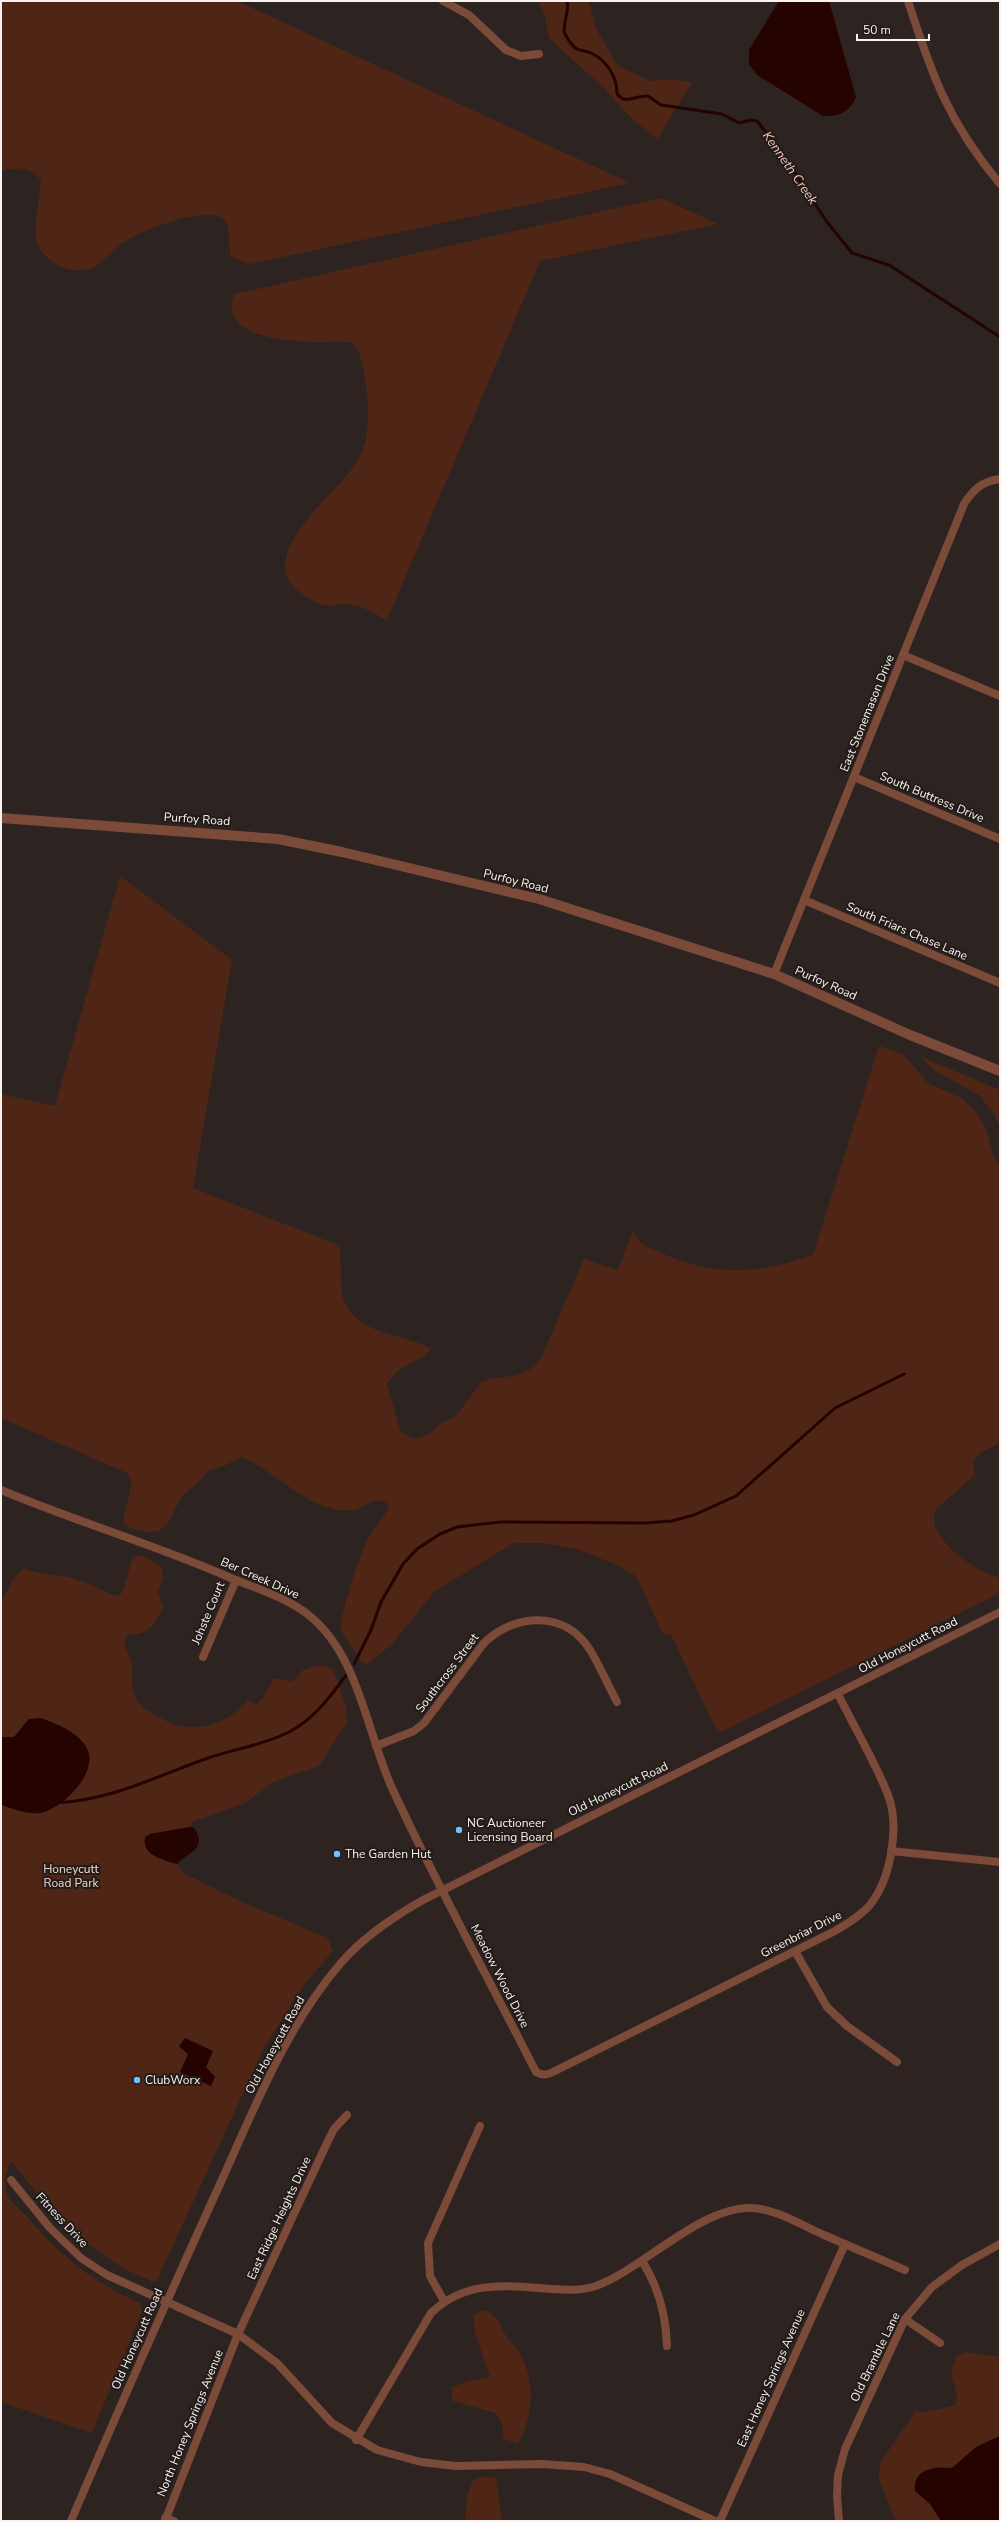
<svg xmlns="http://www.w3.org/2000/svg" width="1001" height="2522" font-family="'Nunito Sans',sans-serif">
<rect width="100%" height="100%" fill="#2d2421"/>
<g fill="#4f2516">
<path d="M1,1H237L630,183L250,264L232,257C227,247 232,227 223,219C206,205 144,230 127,240C114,247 103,265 89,269C69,275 43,261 37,242C33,226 40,198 41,181C33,166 16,167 1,171Z"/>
<polygon points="538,1 589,1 596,29 618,66 650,81 674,79 692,83 657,139 631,118 606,90 549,38 544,12"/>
<path d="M661,198L718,224L540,261L387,620C378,616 367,608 357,606C335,600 331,613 306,597C245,559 336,496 356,463C369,442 368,426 368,402C367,390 363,355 355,346C347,338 328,343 317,342C294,341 241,339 233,314C231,306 231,301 235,294Z"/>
<path d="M120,876L232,960L193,1188L340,1246C341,1258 340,1292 344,1301C360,1337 403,1332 431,1349L425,1356L400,1369L387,1383L400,1431L413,1439L428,1435L443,1422L455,1417L482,1381C507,1374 524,1381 541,1358L584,1259L618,1270L633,1231C641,1247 649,1248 666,1255C717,1277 762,1273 813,1255L879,1046L903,1054L928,1083L961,1098L976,1111L987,1131L993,1156L1000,1165V1443L981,1452L973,1462L975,1475L935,1510C935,1515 933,1524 936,1529C947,1551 977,1571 1000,1578V1593L723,1731H717L671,1635L663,1634L636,1576L617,1565L579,1550L543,1543H514L435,1591L392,1644L367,1664L362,1663L340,1628C345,1601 359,1553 373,1530C379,1522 384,1517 389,1507L386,1501C381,1501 375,1500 371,1502C365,1504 360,1509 354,1510C310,1515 278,1471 241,1457L224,1466L208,1471L198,1483L183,1495L167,1524L159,1531L150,1532L129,1528L123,1522L132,1481L127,1473L1,1418V1094L55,1106Z"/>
<polygon points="921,1057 1000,1090 1000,1128 994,1114 979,1095 935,1071"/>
<path d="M143,1556L161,1566L163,1578L158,1592L163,1608C152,1626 151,1634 127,1635L124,1642C126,1650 132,1660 132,1668C133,1683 129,1692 141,1705C144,1709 151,1712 156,1715C188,1737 224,1728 248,1700L256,1705L263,1698L274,1678L292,1682L303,1670L317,1666H326L333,1670L337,1680L346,1707L347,1722L319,1766L273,1782L245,1803L192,1822L190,1827L150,1834L166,1861L177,1864L183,1873L238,1900L325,1937L331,1943L330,1948L334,1950L303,1986L264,2048L157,2280L154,2282L124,2269L70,2231L11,2162C5,2173 3,2181 7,2194C10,2202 21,2210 27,2217C65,2259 88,2279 140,2303L142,2311L92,2433L1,2402V1805C39,1818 56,1811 82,1782L29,1719L14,1737H1V1601L14,1578L24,1568C42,1575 45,1573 63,1576C80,1579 99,1588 115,1596L122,1593L133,1557Z"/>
<path d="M484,2310C498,2316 498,2322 505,2334C510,2343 519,2350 523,2359C535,2389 533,2416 518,2444L502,2438L503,2427L496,2413L453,2401L451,2388L467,2381L490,2377L475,2332L473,2315Z"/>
<path d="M965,2352L1000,2357V2436L983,2443L952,2468L933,2467L915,2491L930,2504L941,2521H896L878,2477L882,2460L916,2411L923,2413L956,2405C959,2394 954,2387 952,2376C951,2370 954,2363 956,2357Z"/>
<polygon points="486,2476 496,2478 502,2521 465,2521 467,2496 473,2480"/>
</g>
<g fill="#240300">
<path d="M779,1H829L856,97C850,112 839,117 823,116L757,75L749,64V50Z"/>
<path d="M41,1718C57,1724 74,1730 85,1745C103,1769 63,1809 40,1813C28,1815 12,1808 1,1805V1737H14L29,1719Z"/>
<path d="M190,1827L194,1828C209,1850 186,1853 177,1864C163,1860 141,1855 145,1837L150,1834Z"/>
<polygon points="185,2038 213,2051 206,2067 215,2077 211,2086 180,2072 188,2054 179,2046"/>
<path d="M1000,2436V2521H941L930,2504L915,2491C913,2468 934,2467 952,2468L976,2447Z"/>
</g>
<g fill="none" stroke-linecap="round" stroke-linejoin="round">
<g stroke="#240300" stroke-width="3">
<path d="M567,1C570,13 561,27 565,34C567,38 573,47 577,49C581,51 587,51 591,53C607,60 617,78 617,93C624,106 636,95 648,96L661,105L722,114L739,123L751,120L757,121L780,150L827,222L852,253L889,265L1000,337"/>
<polyline points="354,1664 371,1630 381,1602 403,1564 417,1549 440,1534 457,1527 500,1522 644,1523 672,1521 694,1515 736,1496 835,1408 904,1374"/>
<path d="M55,1803C110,1801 157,1776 208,1758C234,1749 264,1745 289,1732C315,1719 331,1695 348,1673"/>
</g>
<g stroke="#7b4a38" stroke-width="8">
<polyline points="443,1 469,15 506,50 521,56 539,54"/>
<path d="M908,1C932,76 949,123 1000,184"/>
<polyline points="903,655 1000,696"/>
<polyline points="854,777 1000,839"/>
<polyline points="804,900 1000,983"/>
<path d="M774,974L964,504C973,490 982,481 1000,479"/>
<path d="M1,1490C77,1522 156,1545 231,1578C258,1589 288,1598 311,1617C359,1657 367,1733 392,1788C436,1884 488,1977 536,2072C543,2076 547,2075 555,2071L835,1931C847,1924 860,1916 869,1906C891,1880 900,1826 888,1795C875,1761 854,1727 838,1694"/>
<polyline points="203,1657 236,1580"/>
<path d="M376,1746L414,1731L424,1723L484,1643C515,1613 565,1610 590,1650C600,1666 608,1685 617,1702"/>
<polyline points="891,1851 1000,1862"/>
<polyline points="795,1951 827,2007 847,2026 897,2062"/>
<polyline points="11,2180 50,2228 81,2258 107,2275 238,2334 277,2363 332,2423 377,2450 421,2462 456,2466 542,2464 584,2467 610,2474 715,2521"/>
<path d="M642,2261C658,2286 666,2315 667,2346"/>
<polyline points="444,2301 430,2276 428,2243 480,2126"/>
<polyline points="905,2319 940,2343"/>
<path d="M356,2440L431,2313C467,2279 506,2286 551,2289C566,2290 581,2291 596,2286C644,2268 700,2207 751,2208C777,2209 801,2225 824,2235C851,2247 878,2258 905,2270"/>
<polyline points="165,2518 174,2521"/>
<path d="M71,2521C119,2408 169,2296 220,2184C254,2109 286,2027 340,1964C363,1937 393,1917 423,1900L1000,1612"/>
<polyline points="165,2521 238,2334 327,2143 334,2129 347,2115"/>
<polyline points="720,2521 845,2244"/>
<polyline points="839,2521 837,2496 838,2475 845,2449 905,2319 932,2287 962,2265 1000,2244"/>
</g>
<polyline stroke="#7b4a38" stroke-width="10" points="1,818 278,839 342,852 539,899 774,974 910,1035 1000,1071"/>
</g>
<g fill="#75c0f6" stroke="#231b18" stroke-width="1.5">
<circle cx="459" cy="1830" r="4"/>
<circle cx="337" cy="1854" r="4"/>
<circle cx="137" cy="2080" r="4"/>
</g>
<g text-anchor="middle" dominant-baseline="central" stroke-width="4" stroke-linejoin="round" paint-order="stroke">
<g font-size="12" fill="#f8f2f0" stroke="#231b18">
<text transform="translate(867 713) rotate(-68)">East Stonemason Drive</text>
<text transform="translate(932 797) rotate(23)">South Buttress Drive</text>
<text transform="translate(197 819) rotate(4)">Purfoy Road</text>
<text transform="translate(516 881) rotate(14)">Purfoy Road</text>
<text transform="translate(907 931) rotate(23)">South Friars Chase Lane</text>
<text transform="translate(826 983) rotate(24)">Purfoy Road</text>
<text transform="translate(260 1578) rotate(24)">Ber Creek Drive</text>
<text transform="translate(208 1613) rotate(-67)">Johste Court</text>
<text transform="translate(908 1645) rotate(-27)">Old Honeycutt Road</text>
<text transform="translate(447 1673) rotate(-53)">Southcross Street</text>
<text transform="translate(618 1789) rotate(-26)">Old Honeycutt Road</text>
<text transform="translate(801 1934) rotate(-27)">Greenbriar Drive</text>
<text transform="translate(500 1976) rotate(63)">Meadow Wood Drive</text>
<text transform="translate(275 2045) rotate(-61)">Old Honeycutt Road</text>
<text transform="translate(279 2218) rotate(-65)">East Ridge Heights Drive</text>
<text transform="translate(62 2220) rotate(47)">Fitness Drive</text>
<text transform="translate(137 2339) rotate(-66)">Old Honeycutt Road</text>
<text transform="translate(875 2357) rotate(-64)">Old Bramble Lane</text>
<text transform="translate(771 2378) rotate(-66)">East Honey Springs Avenue</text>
<text transform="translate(190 2423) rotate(-68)">North Honey Springs Avenue</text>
</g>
<g font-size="12" fill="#f8f2f0" stroke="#231b18" text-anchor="start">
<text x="467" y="1823">NC Auctioneer<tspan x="467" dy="14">Licensing Board</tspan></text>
<text x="345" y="1854">The Garden Hut</text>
<text x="145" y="2080">ClubWorx</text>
</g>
<g font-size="12" fill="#efd9d1" stroke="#231b18">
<text x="71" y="1869">Honeycutt<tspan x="71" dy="14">Road Park</tspan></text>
</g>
<g font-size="13" font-style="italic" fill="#f1c6b7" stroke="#231b18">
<text transform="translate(790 168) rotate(55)">Kenneth Creek</text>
</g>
</g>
<rect width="1001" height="2522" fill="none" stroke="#f8f2f0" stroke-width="4"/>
<path d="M857 34v6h72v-6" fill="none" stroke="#f8f2f0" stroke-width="2"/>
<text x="863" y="34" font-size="12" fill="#f8f2f0" stroke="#231b18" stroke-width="3" paint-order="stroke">50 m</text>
</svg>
